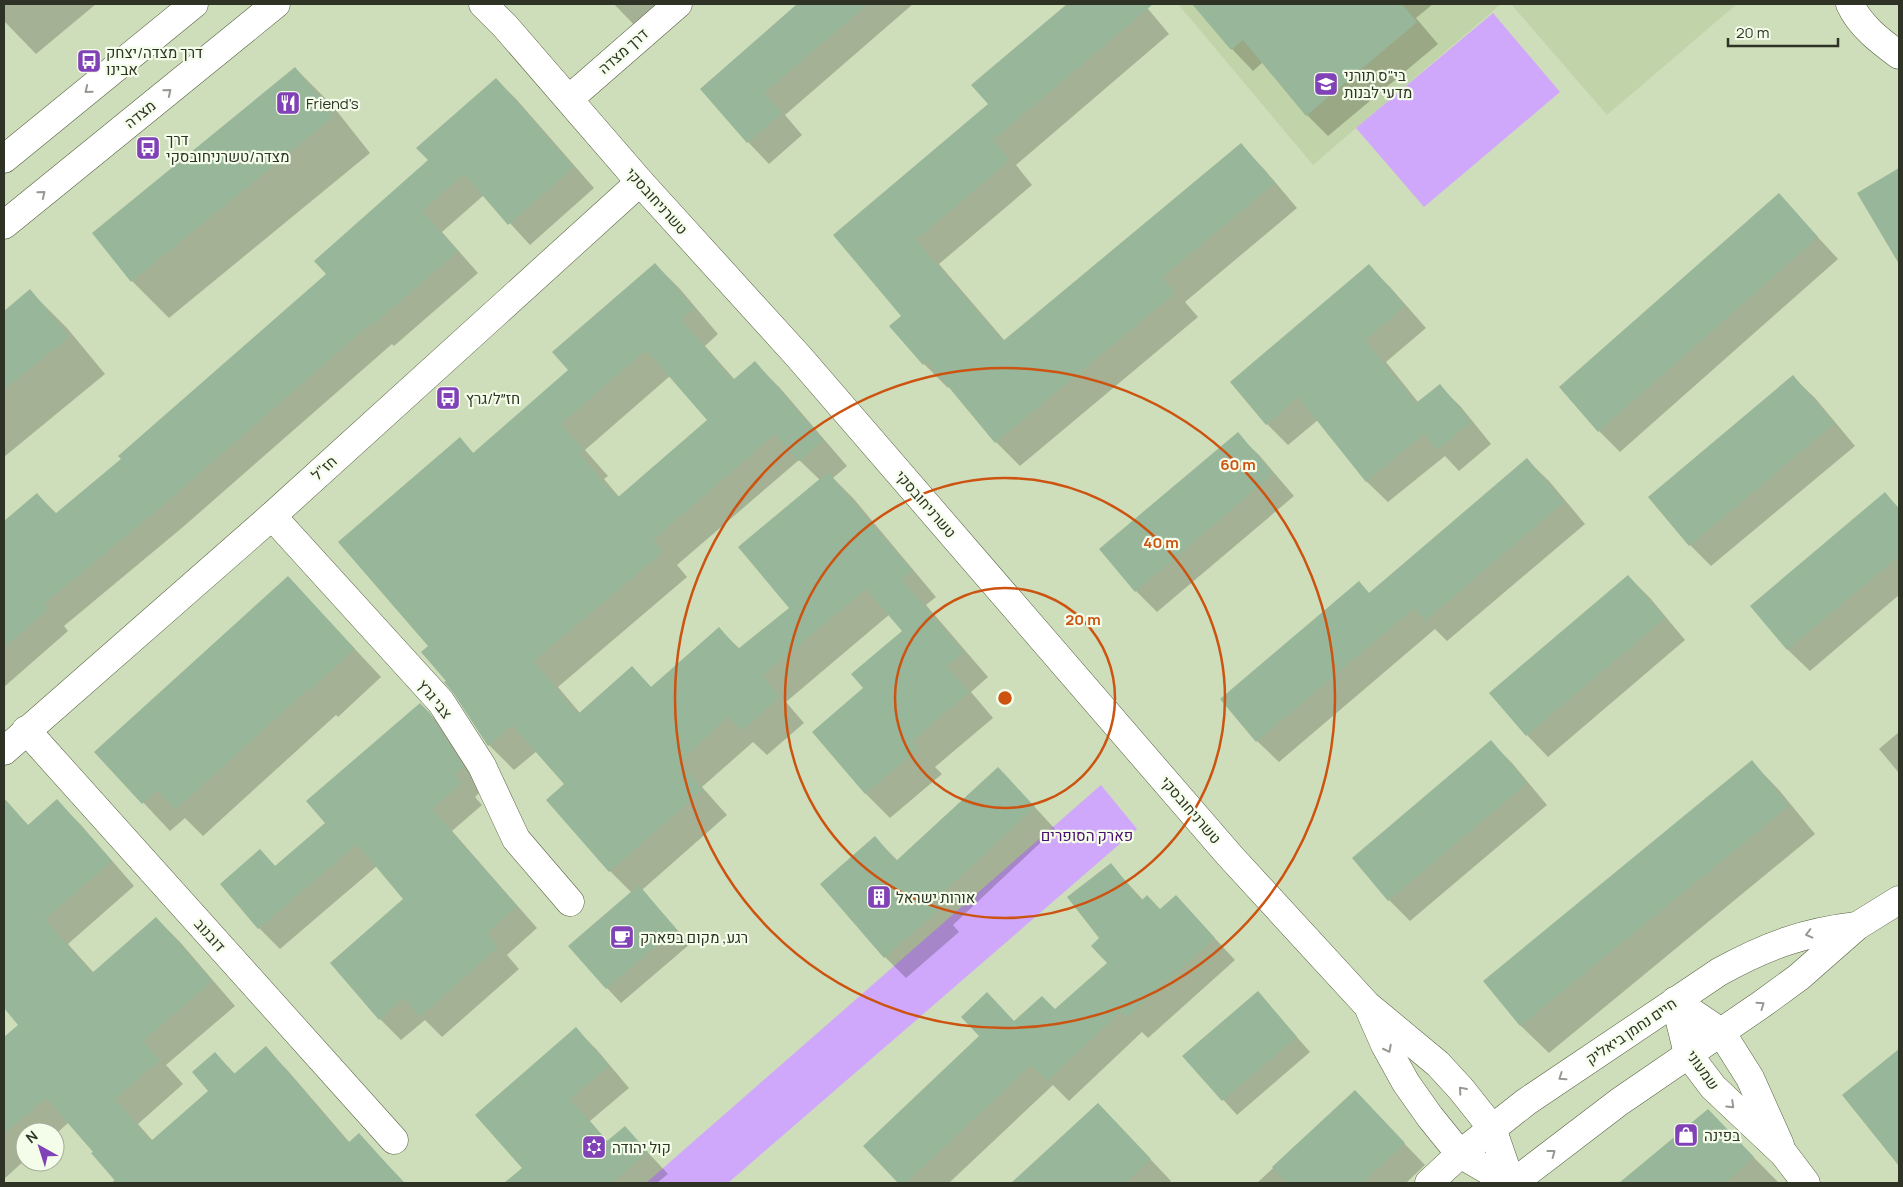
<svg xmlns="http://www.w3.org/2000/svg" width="1903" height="1187" font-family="Manrope,Heebo,sans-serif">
<rect width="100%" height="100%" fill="#cfdeba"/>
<g fill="#c1d3a8">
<polygon points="1178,4 1501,4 1313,165"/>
<polygon points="1511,4 1737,4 1607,115"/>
</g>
<g fill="#d0a8fb">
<polygon points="1493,13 1560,92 1424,207 1356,128"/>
<polygon points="1101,785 1137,829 728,1183 646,1183"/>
</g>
<g fill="#0003" fill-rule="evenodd">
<polygon points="4,4 96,4 36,54 4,21"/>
<polygon points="614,4 674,4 641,32"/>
<polygon points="799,4 913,4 785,115 802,135 769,164 748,142 701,89"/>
<polygon points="1069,4 1144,4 1169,34 1016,165 1032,185 939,264 1005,341 1241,145 1264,169 1297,208 1185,302 1198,317 1020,466 996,442 950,386 948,388 924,364 891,326 902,316 835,236 989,104 973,85"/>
<polygon points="1193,4 1433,4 1416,18 1438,44 1328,136 1307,115 1263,62 1253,71 1232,49"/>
<polygon points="295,68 332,105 370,153 169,318 132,281"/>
<polygon points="496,79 517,100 594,188 530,245 484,195 442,232 478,273 394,346 392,344 183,527 64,626 68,631 4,687 4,522 37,494 57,514 122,459 328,274 429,160"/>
<polygon points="1899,169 1899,261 1858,194"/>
<polygon points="1779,195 1838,259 1620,452 1599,431"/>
<path d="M655,264L680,289L718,334L705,346L735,380L755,363L780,388L847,466L833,478L853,498L936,597L926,605L988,677L971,692L993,718L935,767L942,774L890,818L865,793V688L904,631L890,614L786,702L804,723L767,755L753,742L702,787L727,815L642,890L690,944L621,1003L607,988L632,893L610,871L566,784L537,751L514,770L489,745L447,681L430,646L460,439L474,454L570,370ZM670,376L709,420L620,498L604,479L608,476L585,450ZM799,460L820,480L791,608L740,649L719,629L652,688L632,668L580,713L558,687L687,577L677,565Z"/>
<polygon points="1369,266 1390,287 1426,328 1386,362 1418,402 1440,386 1461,407 1491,444 1459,471 1445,456 1388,502 1366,481 1318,420 1288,445 1267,424"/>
<polygon points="30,291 67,328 105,374 4,457 4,312"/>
<polygon points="1793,377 1815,398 1855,446 1711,566 1690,545"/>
<polygon points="1237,434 1259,455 1294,496 1157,612 1136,591"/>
<polygon points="1527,460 1549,481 1585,524 1447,641 1435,629 1279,762 1257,741 1222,699 1359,583 1370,594"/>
<polygon points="1885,494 1899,508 1899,595 1810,671 1788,650 1752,607"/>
<polygon points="1628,576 1650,598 1685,640 1548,757 1527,735"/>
<polygon points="288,577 381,677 338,717 336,715 203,836 185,818 170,831 96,752"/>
<polygon points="420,704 442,726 484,788 475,797 482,805 452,831 537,928 507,955 519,969 442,1037 425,1020 401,1040 380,1019 405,899 377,866 280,949 259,928 260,851 276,867 326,823"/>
<polygon points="1899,732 1899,773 1879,749"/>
<polygon points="1491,742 1512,763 1547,805 1410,921 1389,900"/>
<polygon points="1752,762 1779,790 1815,834 1549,1053 1521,1026 1485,982"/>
<polygon points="1019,790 1055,829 953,925 959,932 906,978 885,957 875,838 898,861"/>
<polygon points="57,801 81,825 134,886 68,944 94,973 156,918 180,942 235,1006 166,1065 183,1084 138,1124 153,1141 210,1091 215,1053 235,1074 266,1048 289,1072 350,1143 359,1135 405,1183 111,1183 115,1180 95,1152 69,1122 55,1135 55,1132 25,1132 25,1160 4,1179 4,1090 25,1072 4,1048 4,1038 20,1025 10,1005 4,998 4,820 14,811 29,826"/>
<polygon points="1111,865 1143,900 1160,910 1196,918 1235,960 1148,1038 1142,1032 1069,1101 1053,1085 949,1183 900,1183 865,1146 1015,1022 1055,1011 1108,963 1101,938"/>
<polygon points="1258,993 1310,1052 1237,1115 1184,1056"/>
<polygon points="576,1029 597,1050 629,1088 590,1121 608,1142 625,1128 668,1174 657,1183 535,1183 477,1115"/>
<polygon points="1899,1050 1899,1163 1844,1095"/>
<polygon points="1355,1092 1425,1165 1406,1183 1257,1183"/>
<polygon points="1098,1104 1171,1181 1169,1183 1013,1183"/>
<polygon points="1708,1111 1779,1183 1621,1183"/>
</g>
<g fill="#98b699" fill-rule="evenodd">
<polygon points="797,4 868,4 764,93 782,113 747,143 700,89"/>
<polygon points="1067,4 1153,4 993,140 1010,160 916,240 1003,341 1241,143 1275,183 1162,277 1175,293 995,443 927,361 923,365 889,326 901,316 833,235 988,104 971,85"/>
<polygon points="1192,4 1402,4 1417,22 1306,116 1243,40 1231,50"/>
<polygon points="295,67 334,116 131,282 92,233"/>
<polygon points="496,78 574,167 508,225 464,174 422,211 458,251 372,326 370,324 162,506 44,604 48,609 4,648 4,521 37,493 55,514 121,459 118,456 326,274 314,261 428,160 416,148"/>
<polygon points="1899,168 1899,264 1857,193"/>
<polygon points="1779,193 1818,237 1598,432 1559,387"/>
<path d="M655,263L694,308L681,320L733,380L755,361L823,440L799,461L775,434L653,540L663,552L534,661L578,714L632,666L651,687L719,627L738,649L789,608L738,547L828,472L912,571L902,580L964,652L947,666L969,692L912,741L918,749L865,794L812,732L863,688L851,674L902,631L866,589L762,676L780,697L741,731L728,717L679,762L703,790L609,872L546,800L564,784L512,725L488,746L454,694L444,682L446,681L421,652L428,646L338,542L460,437L473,453L568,370L552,352ZM646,350L707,420L617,498L580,454L584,450L561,424Z"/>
<polygon points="1369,264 1405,306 1365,340 1416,403 1440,384 1471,422 1437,450 1424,434 1366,482 1298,397 1266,425 1230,382"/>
<polygon points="30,289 69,337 4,390 4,311"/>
<polygon points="1793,375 1834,424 1689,546 1648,497"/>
<polygon points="1238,432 1273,474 1135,592 1099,549"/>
<polygon points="1527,458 1564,502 1425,621 1414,608 1256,742 1220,699 1359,581 1369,593"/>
<polygon points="1885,492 1899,509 1899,556 1787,650 1750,606"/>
<polygon points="1628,575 1665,618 1526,736 1489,693"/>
<polygon points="288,576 355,649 309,691 308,689 175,810 158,790 142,804 94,752"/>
<polygon points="420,703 429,712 464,767 454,775 462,783 432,809 517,906 487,933 498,947 420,1017 404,998 379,1020 330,963 403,899 357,844 258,929 220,884 260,849 275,866 325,823 306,801"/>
<polygon points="1491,740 1527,783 1388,901 1352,858"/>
<polygon points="1752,760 1789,806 1520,1026 1483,981"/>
<polygon points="998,767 1035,807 932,903 939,910 884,958 820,884 875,836 896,861"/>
<polygon points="4,798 28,825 57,799 112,861 45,919 92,973 156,917 212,981 143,1041 160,1060 115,1099 151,1141 208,1091 192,1072 215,1052 234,1074 266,1046 348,1143 359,1133 404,1183 117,1183 91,1153 93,1152 46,1098 4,1134 4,1037 18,1025 4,1008"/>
<polygon points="1111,863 1141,901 1147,895 1160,909 1176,895 1215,938 1126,1018 1120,1012 1047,1081 1031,1065 906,1183 898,1183 863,1146 979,1036 961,1017 987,992 1014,1021 1042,996 1055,1009 1107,963 1091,946 1099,938 1067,897"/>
<polygon points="639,885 676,929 606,989 568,946"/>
<polygon points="1258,991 1297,1037 1222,1101 1182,1056"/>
<polygon points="576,1027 609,1066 570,1099 607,1141 625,1126 648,1152 612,1183 504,1183 522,1168 475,1115"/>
<polygon points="1899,1049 1899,1166 1842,1095"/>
<polygon points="1355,1090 1405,1143 1362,1183 1287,1183 1272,1167"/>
<polygon points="1098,1103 1151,1159 1125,1183 1011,1183"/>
<polygon points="1708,1109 1754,1157 1725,1183 1619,1183"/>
</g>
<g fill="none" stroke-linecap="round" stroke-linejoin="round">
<defs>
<g id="minor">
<path d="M1850,4C1860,26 1880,41 1899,55"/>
<polyline points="569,99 678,4"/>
<polyline points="272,516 441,702 482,766 516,839 570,902"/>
<polyline points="26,730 394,1140"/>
<polyline points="4,751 272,516 640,182"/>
</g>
<g id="tertiary">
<polyline points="483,4 505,26 640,182 799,357 1230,856 1367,1005 1438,1064 1461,1089 1492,1128 1511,1183"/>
<polyline points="1675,1001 1688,1054 1713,1087 1784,1154 1806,1183"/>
<polyline points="1675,1001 1721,1032 1750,1078 1780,1145"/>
<polyline points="1370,1011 1385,1045 1406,1083 1430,1117 1460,1154 1510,1183"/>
<path d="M1429,1183L1460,1154L1526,1102L1719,972C1766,946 1804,932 1857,926"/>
<polyline points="1513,1183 1619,1102 1762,1004 1799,977 1857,926 1899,900"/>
</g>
<g id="secondary">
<polyline points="4,159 194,4"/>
<polyline points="4,225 276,4"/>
</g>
</defs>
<use href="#minor" stroke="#566242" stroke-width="29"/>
<use href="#tertiary" stroke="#566242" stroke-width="29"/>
<use href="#secondary" stroke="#566242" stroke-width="29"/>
<use href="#minor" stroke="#fff" stroke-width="28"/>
<use href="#tertiary" stroke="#fff" stroke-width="28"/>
<use href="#secondary" stroke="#fff" stroke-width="28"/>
</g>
<defs><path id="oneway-chevron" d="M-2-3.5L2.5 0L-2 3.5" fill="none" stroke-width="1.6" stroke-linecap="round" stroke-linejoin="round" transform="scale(1.25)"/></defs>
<g stroke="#969992">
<use href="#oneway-chevron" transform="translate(88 90) rotate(141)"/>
<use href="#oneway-chevron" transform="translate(168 92) rotate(-39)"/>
<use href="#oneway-chevron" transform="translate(42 194) rotate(-39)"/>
<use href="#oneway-chevron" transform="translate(1809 934) rotate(166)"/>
<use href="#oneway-chevron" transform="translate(1761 1005) rotate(-35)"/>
<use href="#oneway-chevron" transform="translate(1388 1049) rotate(63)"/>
<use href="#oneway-chevron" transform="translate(1562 1077) rotate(146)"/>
<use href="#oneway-chevron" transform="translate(1462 1090) rotate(-131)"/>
<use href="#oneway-chevron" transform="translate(1731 1105) rotate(44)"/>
<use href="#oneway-chevron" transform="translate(1552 1153) rotate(-37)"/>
</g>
<g fill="none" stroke="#cc5310" stroke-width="2.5">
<circle cx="1005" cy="698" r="110"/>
<circle cx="1005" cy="698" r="220"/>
<circle cx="1005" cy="698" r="330"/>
</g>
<defs>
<symbol id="bus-square" viewBox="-11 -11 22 22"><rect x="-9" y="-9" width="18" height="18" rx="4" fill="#8142b7" stroke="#f4fcea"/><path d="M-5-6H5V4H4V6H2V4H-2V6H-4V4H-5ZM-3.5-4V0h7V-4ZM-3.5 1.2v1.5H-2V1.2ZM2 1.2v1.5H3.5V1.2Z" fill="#fff"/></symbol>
<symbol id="school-square" viewBox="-11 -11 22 22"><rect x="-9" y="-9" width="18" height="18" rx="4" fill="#8142b7" stroke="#f4fcea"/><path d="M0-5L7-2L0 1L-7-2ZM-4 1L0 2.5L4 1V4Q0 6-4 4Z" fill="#fff"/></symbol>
<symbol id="restaurant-square" viewBox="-11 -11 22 22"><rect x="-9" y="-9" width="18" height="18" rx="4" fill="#8142b7" stroke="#f4fcea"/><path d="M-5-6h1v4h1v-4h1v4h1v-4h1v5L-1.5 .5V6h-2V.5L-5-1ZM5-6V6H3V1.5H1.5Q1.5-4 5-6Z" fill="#fff"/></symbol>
<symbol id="building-square" viewBox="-11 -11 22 22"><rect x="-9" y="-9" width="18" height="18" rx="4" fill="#8142b7" stroke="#f4fcea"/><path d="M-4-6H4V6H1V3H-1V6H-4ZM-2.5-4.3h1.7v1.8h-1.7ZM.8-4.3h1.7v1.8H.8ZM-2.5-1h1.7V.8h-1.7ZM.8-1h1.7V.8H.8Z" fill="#fff"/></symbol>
<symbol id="cafe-square" viewBox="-11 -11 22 22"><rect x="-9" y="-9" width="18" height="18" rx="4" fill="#8142b7" stroke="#f4fcea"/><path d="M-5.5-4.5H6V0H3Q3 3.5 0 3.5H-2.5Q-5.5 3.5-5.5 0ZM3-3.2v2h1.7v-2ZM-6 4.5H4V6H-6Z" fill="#fff"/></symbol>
<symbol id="shop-square" viewBox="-11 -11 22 22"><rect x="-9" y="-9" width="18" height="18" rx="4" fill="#8142b7" stroke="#f4fcea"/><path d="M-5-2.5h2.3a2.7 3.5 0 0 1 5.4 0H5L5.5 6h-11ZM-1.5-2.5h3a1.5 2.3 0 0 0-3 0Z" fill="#fff"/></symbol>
<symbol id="synagogue-square" viewBox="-11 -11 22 22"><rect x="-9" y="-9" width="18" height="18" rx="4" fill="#8142b7" stroke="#f4fcea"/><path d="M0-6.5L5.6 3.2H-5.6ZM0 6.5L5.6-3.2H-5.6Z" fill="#fff"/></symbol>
</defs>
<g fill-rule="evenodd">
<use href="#bus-square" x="75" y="47" width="28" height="28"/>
<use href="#school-square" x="1312" y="70" width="28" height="28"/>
<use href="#restaurant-square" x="274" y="89" width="28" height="28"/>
<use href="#bus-square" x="134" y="134" width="28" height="28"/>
<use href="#bus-square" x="434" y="384" width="28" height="28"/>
<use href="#building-square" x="865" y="883" width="28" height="28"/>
<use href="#cafe-square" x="608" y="923" width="28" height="28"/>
<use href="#shop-square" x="1672" y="1121" width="28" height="28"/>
<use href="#synagogue-square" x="580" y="1133" width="28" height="28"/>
</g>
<g text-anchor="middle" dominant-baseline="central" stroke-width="4.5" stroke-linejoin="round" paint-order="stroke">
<g font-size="15" fill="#2e3325" stroke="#f4fcea">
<text transform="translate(623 51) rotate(-41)">דרך מצדה</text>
<text transform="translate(140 114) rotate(-39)">מצדה</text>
<text transform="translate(657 201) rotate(48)">טשרניחובסקי</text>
<text transform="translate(324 468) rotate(-42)">חז"ל</text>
<text transform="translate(926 504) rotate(49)">טשרניחובסקי</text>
<text transform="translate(435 699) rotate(52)">צבי גרץ</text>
<text transform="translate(1191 810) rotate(49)">טשרניחובסקי</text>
<text transform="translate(210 935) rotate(48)">דובנוב</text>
<text transform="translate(1631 1031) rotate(-34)">חיים נחמן ביאליק</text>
<text transform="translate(1703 1070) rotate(55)">שמעוני</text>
</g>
<g font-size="15" fill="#2e3325" stroke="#f4fcea" text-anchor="start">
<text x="106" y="52">דרך מצדה/יצחק<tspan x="106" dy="17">אבינו</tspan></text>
<text x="1344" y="75">בי"ס תורני<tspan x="1344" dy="17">מדעי לבנות</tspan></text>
<text x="306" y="103">Friend's</text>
<text x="166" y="139">דרך<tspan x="166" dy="17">מצדה/טשרניחובסקי</tspan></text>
<text x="466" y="398">חז״ל/גרץ</text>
<text x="896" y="897">אורות ישראל</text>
<text x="640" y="937">רגע, מקום בפארק</text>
<text x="1704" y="1135">בפינה</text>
<text x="612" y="1147">קול יהודה</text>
</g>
<g font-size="15" fill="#480d6f" stroke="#f4fcea">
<text x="1087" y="835">פארק הסופרים</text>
</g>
</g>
<circle cx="1005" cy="698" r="8" fill="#cc5310" stroke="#f4fcea" stroke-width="2.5"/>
<g font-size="15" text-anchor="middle" font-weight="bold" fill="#cc5310" stroke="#f4fcea" stroke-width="4.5" stroke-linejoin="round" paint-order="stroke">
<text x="1238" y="470">60 m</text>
<text x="1161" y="548">40 m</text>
<text x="1083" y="625">20 m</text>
</g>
<rect width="1903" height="1187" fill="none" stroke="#2e3325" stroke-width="10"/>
<g transform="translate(40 1147) rotate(321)"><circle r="24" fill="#f4fcea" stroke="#a5ac9b"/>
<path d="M0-4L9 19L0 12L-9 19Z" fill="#8142b7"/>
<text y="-8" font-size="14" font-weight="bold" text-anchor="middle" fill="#2e3325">N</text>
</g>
<path d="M1728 38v8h110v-8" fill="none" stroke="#2e3325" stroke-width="2.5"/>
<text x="1736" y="38" font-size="15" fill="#2e3325" stroke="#f4fcea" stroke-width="4" paint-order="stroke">20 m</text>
</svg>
